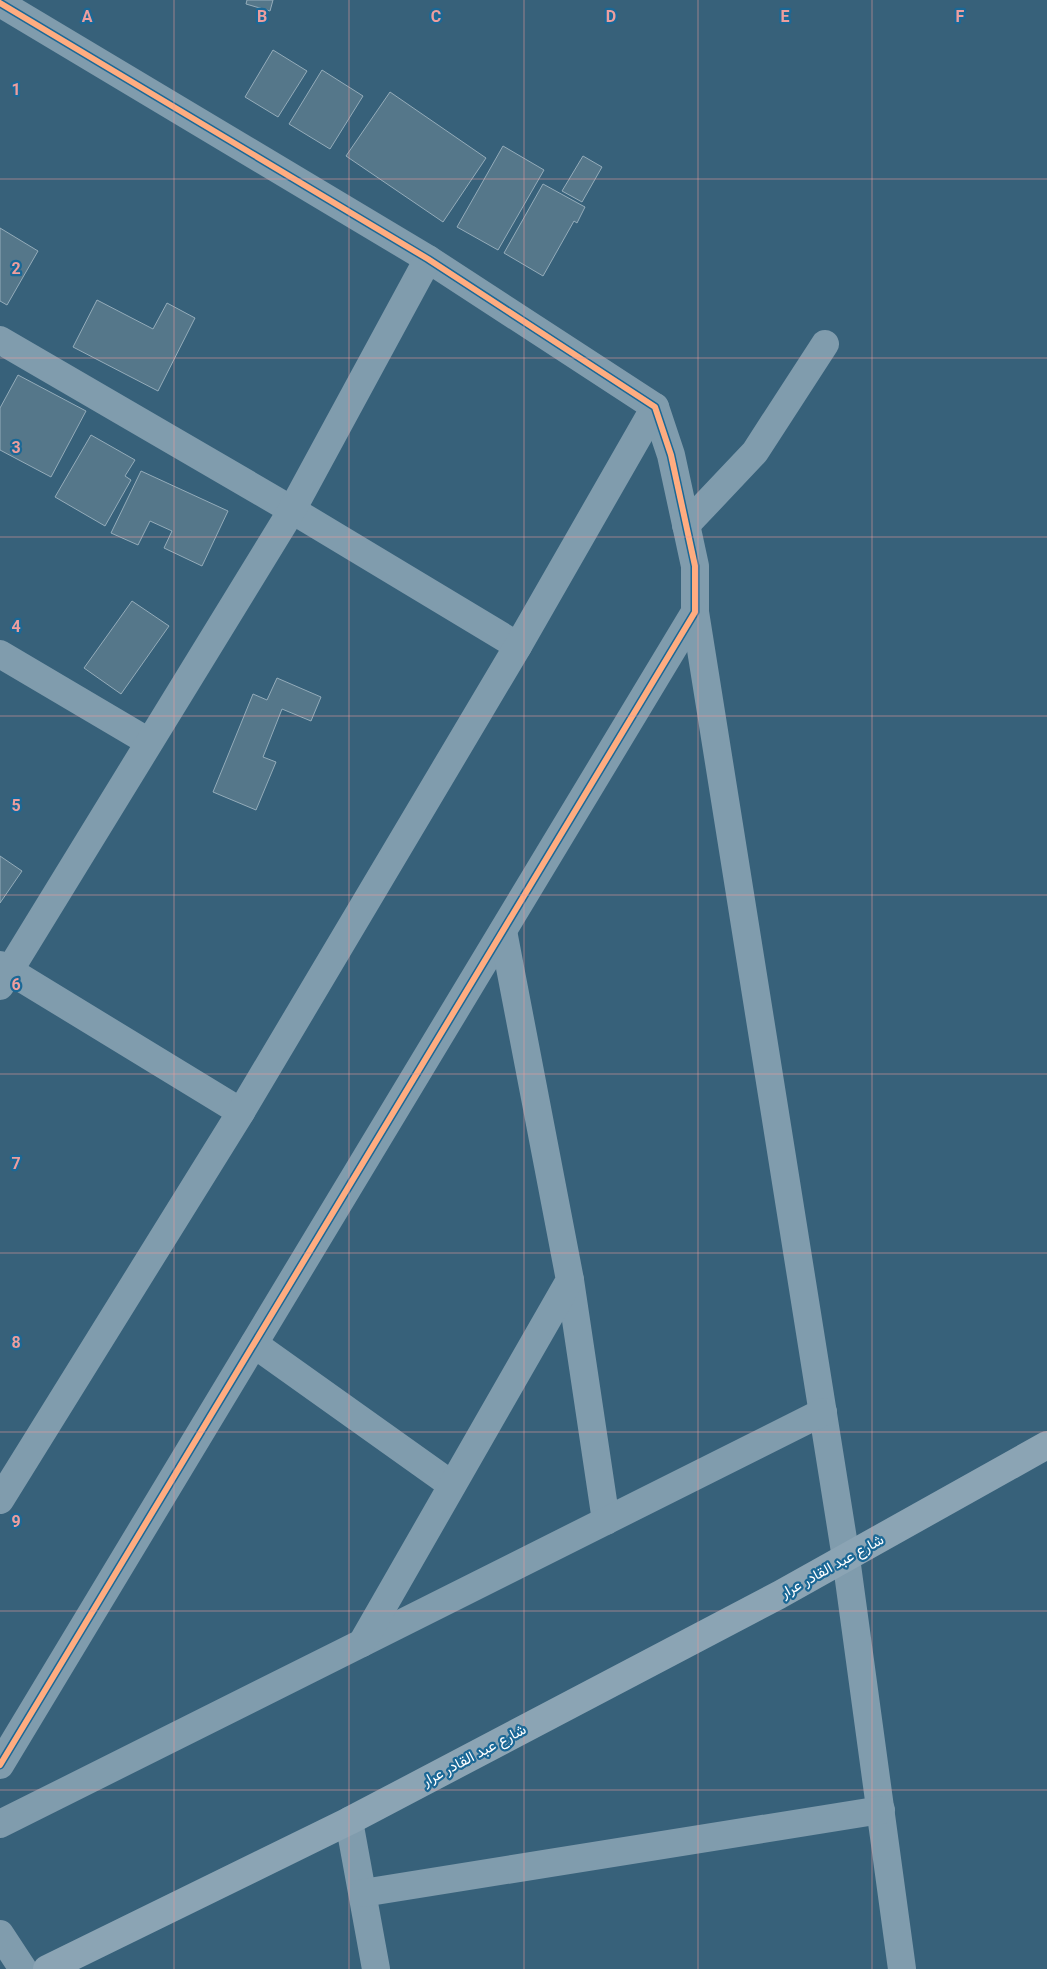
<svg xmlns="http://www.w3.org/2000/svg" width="1047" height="1969" font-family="Roboto,Vazirmatn,sans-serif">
<rect width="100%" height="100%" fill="#37617a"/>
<g fill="#55778a" stroke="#94acba">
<polygon points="247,0 273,0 270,11 246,4"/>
<polygon points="273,50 307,71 278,117 245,97"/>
<polygon points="322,70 363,96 330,149 289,124"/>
<polygon points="390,92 486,158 443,222 346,156"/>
<polygon points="503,146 544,170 498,250 457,227"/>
<polygon points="583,156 602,167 582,202 562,191"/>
<polygon points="543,184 585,207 577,223 574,221 543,276 504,253"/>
<polygon points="0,228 38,251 7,305 0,301"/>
<polygon points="97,300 153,329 167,303 195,318 158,391 73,347"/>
<polygon points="18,375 86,411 51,477 0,450 0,408"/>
<polygon points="91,435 135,460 125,476 131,480 105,526 55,497"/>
<polygon points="141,471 228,511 202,566 164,548 172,531 150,521 138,545 111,533"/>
<polygon points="132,601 169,626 121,694 84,668"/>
<polygon points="277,678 321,697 311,721 282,709 263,757 276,762 256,810 213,792 253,694 267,700"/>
<polygon points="0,856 22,871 0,903"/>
</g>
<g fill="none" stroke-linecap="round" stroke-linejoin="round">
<g stroke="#809cad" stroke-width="28">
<polyline points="0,3 428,259 655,407 671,455 695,566 695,612 0,1765"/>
<polyline points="0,340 292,510 518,646"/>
<polyline points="686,525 755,452 825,344"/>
<polyline points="695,612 846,1558 902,1969"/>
<polyline points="0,654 149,742"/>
<polyline points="0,965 241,1112"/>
<polyline points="0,986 292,510 428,259"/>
<polyline points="570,1280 606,1521"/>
<polyline points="254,1344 452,1485"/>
<polyline points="0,1500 241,1112 518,646 655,407"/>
<polyline points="362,1643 823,1412"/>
<polyline points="349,1821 376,1969"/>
<polyline points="0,1824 362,1643 570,1280 503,931"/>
<polyline points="363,1893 881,1810"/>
<polyline points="0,1934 23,1969"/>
</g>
<polyline stroke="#8ba4b4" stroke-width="28" points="47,1969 349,1821 779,1595 1047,1445"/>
<defs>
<polyline id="cycleway" points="0,3 428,259 655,407 671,455 695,566 695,612 0,1765"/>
</defs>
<use href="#cycleway" stroke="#1b6896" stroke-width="9"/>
<use href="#cycleway" stroke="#ffac80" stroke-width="6"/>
</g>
<path fill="none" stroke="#ed9e9e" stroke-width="1" stroke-opacity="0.55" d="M174,0V1969M349,0V1969M524,0V1969M698,0V1969M872,0V1969M0,179H1047M0,358H1047M0,537H1047M0,716H1047M0,895H1047M0,1074H1047M0,1253H1047M0,1432H1047M0,1611H1047M0,1790H1047"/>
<g text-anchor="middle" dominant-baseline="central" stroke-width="4.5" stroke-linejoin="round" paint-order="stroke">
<g font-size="15" fill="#fff" stroke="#1b6896">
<text transform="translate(832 1566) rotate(-29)">شارع عبد القادر عرار</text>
<text transform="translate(474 1755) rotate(-28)">شارع عبد القادر عرار</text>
</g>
</g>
<g font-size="16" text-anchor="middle" font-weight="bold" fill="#ed9e9e" stroke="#1b6896" stroke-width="4.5" stroke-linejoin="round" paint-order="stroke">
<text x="87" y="22">A</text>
<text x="262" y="22">B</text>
<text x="436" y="22">C</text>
<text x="611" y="22">D</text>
<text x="785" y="22">E</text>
<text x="960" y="22">F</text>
<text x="16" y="95">1</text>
<text x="16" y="274">2</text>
<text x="16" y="453">3</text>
<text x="16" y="632">4</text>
<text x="16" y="811">5</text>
<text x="16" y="990">6</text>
<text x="16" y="1169">7</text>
<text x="16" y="1348">8</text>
<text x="16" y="1527">9</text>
</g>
</svg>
